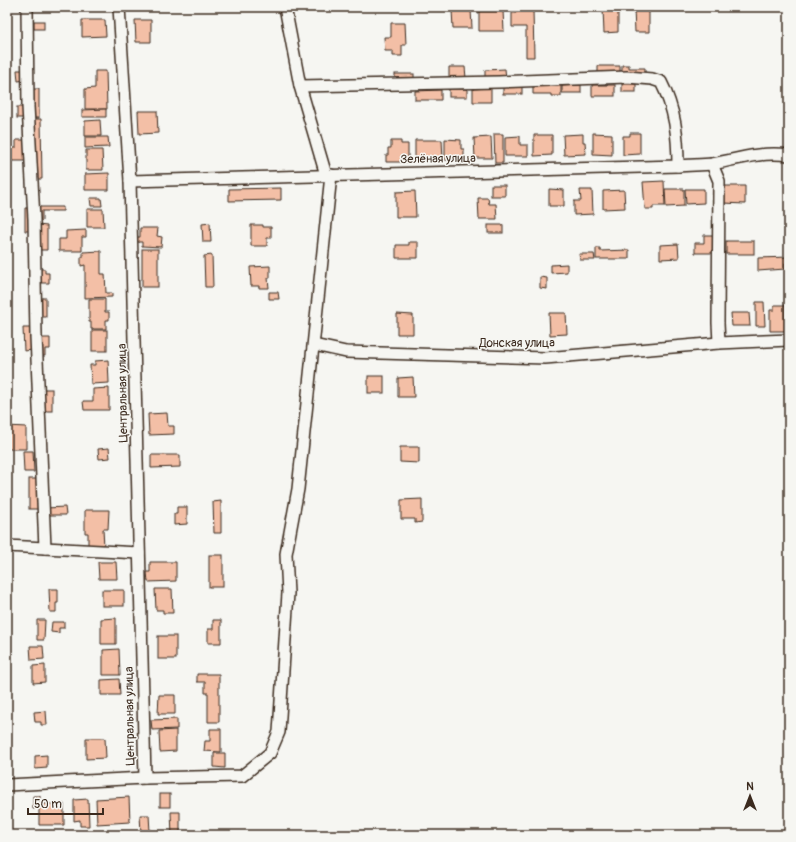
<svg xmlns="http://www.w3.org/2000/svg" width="796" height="842" font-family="Pangolin,sans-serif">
<rect width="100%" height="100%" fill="#f6f6f2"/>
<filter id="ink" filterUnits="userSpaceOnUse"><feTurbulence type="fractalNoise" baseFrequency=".025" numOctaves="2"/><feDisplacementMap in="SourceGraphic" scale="8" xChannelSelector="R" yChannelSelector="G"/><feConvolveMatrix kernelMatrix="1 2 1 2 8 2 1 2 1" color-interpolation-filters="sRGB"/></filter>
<g filter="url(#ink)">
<g fill="#f3bfa6" stroke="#3b2a1e">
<polygon points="516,8 533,10 534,57 526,57 526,27 512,27 512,13 516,13"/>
<polygon points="603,9 618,9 618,32 604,33"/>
<polygon points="634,9 649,9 649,32 635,32"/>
<polygon points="452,10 471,10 472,28 453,28"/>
<polygon points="479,11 503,11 504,31 479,31"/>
<polygon points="82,20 105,20 106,36 82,37"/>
<polygon points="135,20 151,20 151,42 136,42"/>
<rect x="34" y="21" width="10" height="8"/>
<polygon points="391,23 405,23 406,45 402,45 402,56 393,56 393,51 385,51 384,37 391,37"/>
<polygon points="622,65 629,65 629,68 645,68 645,76 622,76"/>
<rect x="598" y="66" width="22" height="10"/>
<polygon points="449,67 465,67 466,78 449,78"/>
<polygon points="505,69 506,79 485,79 485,70"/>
<polygon points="17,70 26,70 26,80 18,81"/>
<polygon points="95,71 106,71 107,109 85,109 85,89 95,88"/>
<rect x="395" y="74" width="19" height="8"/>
<rect x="622" y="84" width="14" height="8"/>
<polygon points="533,85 561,85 561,96 551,96 551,94 533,94"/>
<polygon points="581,85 581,93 562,93 562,86"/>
<rect x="592" y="85" width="23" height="11"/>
<rect x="503" y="87" width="19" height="7"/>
<polygon points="491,88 491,102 473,102 473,89"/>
<polygon points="31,89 39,89 39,118 32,118"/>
<rect x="449" y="89" width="18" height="8"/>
<polygon points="441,90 441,100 415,100 415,91"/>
<rect x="17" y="107" width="7" height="11"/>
<polygon points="106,109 106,117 82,117 82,110"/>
<polygon points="138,111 157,111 158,133 139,134"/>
<polygon points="32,119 41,119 42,179 34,179"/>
<polygon points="100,120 101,136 85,136 85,121"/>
<polygon points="593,133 612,134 612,155 593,154"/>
<polygon points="630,133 640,133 640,154 623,155 623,136 630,136"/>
<polygon points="494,134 503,134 503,163 495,163"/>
<polygon points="583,134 583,142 585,142 586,154 564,155 563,135"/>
<polygon points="534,135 552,135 552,155 534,156"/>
<polygon points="520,136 520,145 528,145 528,156 505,156 505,137"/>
<polygon points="85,137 108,137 109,147 85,148"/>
<polygon points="491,137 492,158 475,158 474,138"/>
<polygon points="445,139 461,140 461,149 464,149 464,160 445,160"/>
<polygon points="16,140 27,140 27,161 7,161 7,148 16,148"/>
<polygon points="415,140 442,140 443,160 415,161"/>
<polygon points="391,141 401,141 401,144 408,144 408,162 386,162 386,155 388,155 388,148 391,148"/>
<polygon points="86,150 102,150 103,170 86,170"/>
<polygon points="109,173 109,190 85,190 85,174"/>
<polygon points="664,181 665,206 653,206 653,209 645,209 643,182"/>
<rect x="491" y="185" width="14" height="11"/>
<polygon points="723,186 745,186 745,204 723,203"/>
<polygon points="281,188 281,200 229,201 229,189"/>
<polygon points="549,189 564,190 564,206 549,206"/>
<polygon points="665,189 684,189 684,206 666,207"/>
<polygon points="685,189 704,189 704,203 686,204"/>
<polygon points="580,190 592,190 593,214 574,215 574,201 581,201"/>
<polygon points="624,190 625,208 603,209 603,191"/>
<polygon points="415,191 416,217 396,217 396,192"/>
<polygon points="90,198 101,198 102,206 91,206"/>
<polygon points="478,198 488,198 489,204 496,204 497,219 479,219"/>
<polygon points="36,207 63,207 63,211 42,211 42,221 36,221"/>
<polygon points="25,208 30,208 31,231 25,231"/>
<polygon points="87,209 103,209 104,227 87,227"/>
<polygon points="210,223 211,242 203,242 202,224"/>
<polygon points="38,225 47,226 47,250 37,250"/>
<polygon points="251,225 263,225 263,227 271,227 271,238 267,238 267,246 251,246"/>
<rect x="488" y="225" width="15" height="8"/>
<polygon points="140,228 158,228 157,236 162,237 161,247 142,246 142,242 136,242 136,237 140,237"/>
<polygon points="86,230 86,237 82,237 82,251 59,251 59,239 66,239 66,231"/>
<polygon points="704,235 714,235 714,253 695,253 695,243 704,243"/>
<rect x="726" y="241" width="28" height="13"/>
<polygon points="409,242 418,242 418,258 396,258 396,245 409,245"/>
<polygon points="678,244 679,258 660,259 660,245"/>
<polygon points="596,248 600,248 600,251 629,250 629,259 596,259"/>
<rect x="142" y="249" width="16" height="38"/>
<polygon points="101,251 101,274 105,274 106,293 112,293 112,297 85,298 85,265 81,266 81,257 83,257 83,252"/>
<polygon points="579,254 594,254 595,260 580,260"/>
<polygon points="212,255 213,287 205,287 204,256"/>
<polygon points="789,257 789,263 785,263 785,269 758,271 758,258"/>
<polygon points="567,264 567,272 551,273 551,265"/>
<polygon points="270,266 270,278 268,278 269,288 259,288 259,286 251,286 250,267"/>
<polygon points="39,269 45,269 45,273 49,273 49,283 39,283"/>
<polygon points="540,277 547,278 547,289 540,288"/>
<polygon points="269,292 278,292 279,299 269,299"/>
<rect x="40" y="298" width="6" height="19"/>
<polygon points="89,299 105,299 105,312 109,312 109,320 106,320 106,329 91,329 91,322 89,322"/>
<polygon points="756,302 764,302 765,326 756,326"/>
<polygon points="774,305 785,305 785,331 770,331 770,310 774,310"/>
<polygon points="549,313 566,313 567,334 550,335"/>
<polygon points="731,313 749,313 750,326 732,326"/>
<polygon points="397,314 413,315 413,334 397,334"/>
<polygon points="787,323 789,323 789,334 786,334"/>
<polygon points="23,328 33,328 33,350 24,351"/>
<rect x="92" y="330" width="15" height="21"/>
<polygon points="40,338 50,338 50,349 45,349 45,356 40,356"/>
<polygon points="108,360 109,383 91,384 90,365 95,365 95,361"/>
<rect x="368" y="376" width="16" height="17"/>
<polygon points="413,377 414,397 398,397 398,378"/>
<polygon points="109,388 109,410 84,410 83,401 93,401 93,389"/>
<rect x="43" y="389" width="9" height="22"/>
<polygon points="167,413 168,426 174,426 174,434 149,435 148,414"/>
<polygon points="7,426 26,427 26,449 7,449"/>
<polygon points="400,447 419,447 419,463 400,462"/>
<polygon points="109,448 110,458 99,459 98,449"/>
<polygon points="23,451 33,451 34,472 24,472"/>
<polygon points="151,455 180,455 180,467 151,468"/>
<rect x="29" y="479" width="9" height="30"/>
<polygon points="422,499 422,522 415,523 415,519 401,519 401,500"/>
<polygon points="221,501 221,533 214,533 213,502"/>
<polygon points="65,507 66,515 46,515 46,508"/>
<polygon points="177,507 187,507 187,524 174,525 174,514 177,514"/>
<polygon points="85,510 109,510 108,529 103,529 104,547 88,547 88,533 85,533"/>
<rect x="209" y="555" width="14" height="32"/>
<polygon points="98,562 116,562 117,579 99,579"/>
<polygon points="150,562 176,562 176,581 148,582 147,572 150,572"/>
<polygon points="49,589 58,589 58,603 56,603 56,612 50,612"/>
<polygon points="155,589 172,589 173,613 163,613 163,610 156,610"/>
<rect x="102" y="590" width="22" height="16"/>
<polygon points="116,618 116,644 101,644 101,619"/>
<polygon points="37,620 45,620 44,640 37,640"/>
<polygon points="213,620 221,620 221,643 208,643 208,629 213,629"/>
<polygon points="52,622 64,622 64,628 59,628 59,633 51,632"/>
<rect x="158" y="636" width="18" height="23"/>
<polygon points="30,646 43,646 44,659 31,660"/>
<polygon points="119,649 120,675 103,675 103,650"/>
<polygon points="45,665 45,682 33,683 33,666"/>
<polygon points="197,674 219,674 219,722 208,722 208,693 205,693 205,682 197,682"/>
<polygon points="119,679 120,695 101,695 101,680"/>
<polygon points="159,695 175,695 175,714 158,714"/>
<polygon points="46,711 47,725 41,725 41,722 35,722 34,712"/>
<polygon points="177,719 177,729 152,730 151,720"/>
<polygon points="210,729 221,729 221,752 204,751 205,741 210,741"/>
<polygon points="176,730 176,751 160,752 159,731"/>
<polygon points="86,738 105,738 106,758 86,759"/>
<polygon points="214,753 225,753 225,768 214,767"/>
<polygon points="47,755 47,768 35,769 35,756"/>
<rect x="160" y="794" width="10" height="13"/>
<polygon points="33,796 40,796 40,804 64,804 64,825 39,825 39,808 33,809"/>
<polygon points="129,797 130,822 97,824 96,799"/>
<polygon points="88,799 89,826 80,826 80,820 74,821 74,800"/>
<polygon points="171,812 180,812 180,835 172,835"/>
<polygon points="140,815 149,815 150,832 141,833"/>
</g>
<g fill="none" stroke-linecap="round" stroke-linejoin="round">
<defs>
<g id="minor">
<polyline points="27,7 28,106 34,219 36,336 45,548"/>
<polyline points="119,7 130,181 145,778"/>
<polyline points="285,7 300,86 326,175"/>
<path d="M300,86L499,82L627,77L652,79L661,82C675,109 678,136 678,166"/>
<polyline points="712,164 719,181 718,323 719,343 789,340"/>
<path d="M130,181L678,166C689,165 701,165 712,164C738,159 762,151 789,155"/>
<polyline points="314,345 346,352 545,358 719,343"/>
<polyline points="7,546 139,553"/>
<polyline points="7,785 145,778 242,776 270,753 279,732 288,593 286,554 298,489 331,175"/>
</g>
</defs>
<use href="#minor" stroke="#3b2a1e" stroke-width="14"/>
<use href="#minor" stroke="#f6f6f2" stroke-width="11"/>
</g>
</g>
<g text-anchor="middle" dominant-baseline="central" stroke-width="3" stroke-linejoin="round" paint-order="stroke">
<g font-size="12" fill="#3b2a1e" stroke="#f6f6f2">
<text transform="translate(438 159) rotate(-1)">Зелёная улица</text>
<text x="517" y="343">Донская улица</text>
<text transform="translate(123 393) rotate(-91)">Центральная улица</text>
<text transform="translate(130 716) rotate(-91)">Центральная улица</text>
</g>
</g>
<rect width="796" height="842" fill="none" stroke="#f6f6f2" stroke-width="24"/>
<rect x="12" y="12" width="772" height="818" fill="none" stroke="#3b2a1e" stroke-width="1.5" filter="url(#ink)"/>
<g transform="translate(750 796)" stroke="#f6f6f2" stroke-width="3" paint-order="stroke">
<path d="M0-3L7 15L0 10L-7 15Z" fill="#3b2a1e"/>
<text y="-6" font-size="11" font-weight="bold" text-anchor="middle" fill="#3b2a1e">N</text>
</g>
<path d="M28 808v6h75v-6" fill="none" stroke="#3b2a1e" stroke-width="2"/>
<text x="34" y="808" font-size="12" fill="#3b2a1e" stroke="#f6f6f2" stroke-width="3" paint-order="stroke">50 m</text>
</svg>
